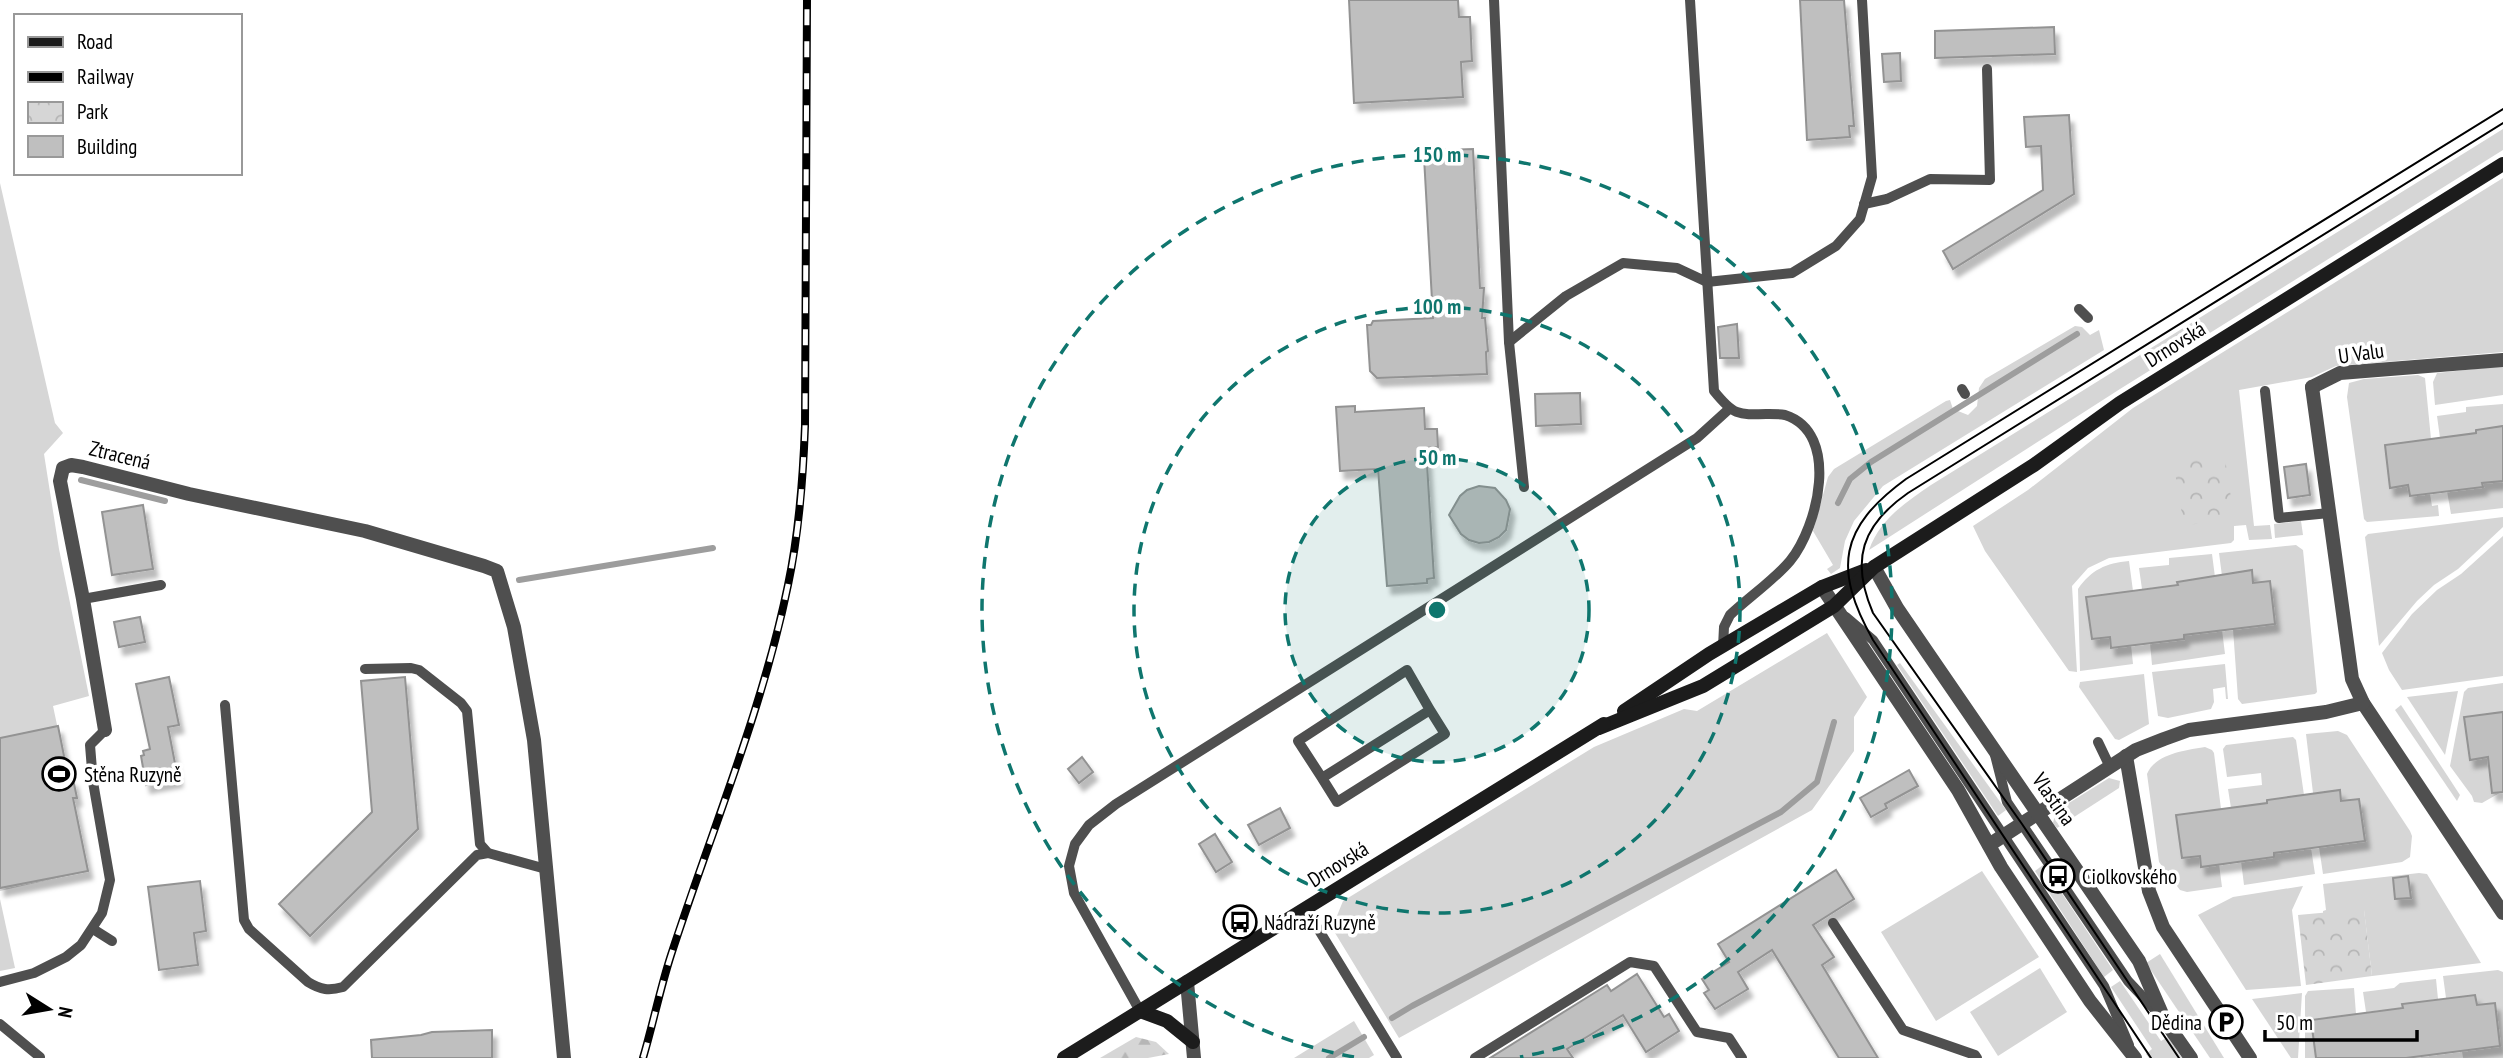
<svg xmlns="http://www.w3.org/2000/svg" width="2503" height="1058" font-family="'PT Sans Narrow',sans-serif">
<defs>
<pattern id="forest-firs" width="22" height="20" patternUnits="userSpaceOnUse" patternTransform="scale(1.75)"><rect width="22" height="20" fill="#d6d6d6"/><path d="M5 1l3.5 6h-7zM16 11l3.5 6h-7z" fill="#b6b6b6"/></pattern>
<pattern id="park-crowns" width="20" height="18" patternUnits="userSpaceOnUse" patternTransform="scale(1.75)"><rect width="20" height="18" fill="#d6d6d6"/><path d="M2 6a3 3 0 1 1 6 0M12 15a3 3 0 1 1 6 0" fill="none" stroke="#b6b6b6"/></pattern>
<filter id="shadow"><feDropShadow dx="4.5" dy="8" stdDeviation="2" flood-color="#0004"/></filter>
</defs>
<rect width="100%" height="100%" fill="#fff"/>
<g fill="#d6d6d6" fill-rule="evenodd">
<path d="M2503,129V150L2120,389L1869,550C1880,519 1905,503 1931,485Z"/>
<polygon points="2503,178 2503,352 2336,366 2312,377 2239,390 2254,526 2270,525 2272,539 2249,540 2246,525 2234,526 2234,540 2231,543 2109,558 2088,568 2072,586 2077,672 2069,671 1985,551 1973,526 2028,490 2133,408"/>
<polygon points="0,183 55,423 63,433 44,454 59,549 89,696 53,706 88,871 0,891"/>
<polygon points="2075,326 2082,327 2090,335 2099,330 2104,350 1883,486 1854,521 1845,541 1840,568 1831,574 1827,569 1833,565 1813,531 1828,477 1834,469 1946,401 1950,400 1953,409 1968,415 1977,406 1979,388 1985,379"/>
<polygon points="2503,366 2503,395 2435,405 2433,382 2437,373"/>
<polygon points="2418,375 2425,378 2431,439 2385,445 2390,488 2408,485 2410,496 2430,494 2432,506 2438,505 2439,516 2367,522 2364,519 2347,397 2349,383 2364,379"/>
<polygon points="2503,404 2503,426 2476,430 2478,444 2440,438 2437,416 2466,412 2466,407"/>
<polygon points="2481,473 2503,481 2503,508 2451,514 2447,491 2483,487"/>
<polygon points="2503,517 2503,527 2458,569 2434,585 2417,601 2379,646 2365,537 2368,534"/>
<polygon points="2301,521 2303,535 2275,538 2274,524"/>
<polygon points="2503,536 2503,676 2402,690 2389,670 2382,653 2412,614 2437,590 2461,574"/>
<polygon points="2296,545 2303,550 2317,692 2315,694 2242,704 2238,699 2233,629 2270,581 2252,583 2252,570 2222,576 2219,553"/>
<polygon points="2212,554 2215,577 2178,582 2179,596 2159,587 2142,589 2139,568 2169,565 2169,558"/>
<path d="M2129,561L2133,591L2086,597L2092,639L2110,637L2112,648L2131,645L2133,664L2080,671L2078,589C2091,570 2106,563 2129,561Z"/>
<polygon points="2182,624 2222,630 2225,654 2152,665 2150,643 2184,639"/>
<polygon points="1827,633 1867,697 1854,717 1854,751 1812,810 1399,1038 1332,928 1343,901 1594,747 1684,709 1697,711"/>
<polygon points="1900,663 2006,810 1998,816 1897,665"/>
<polygon points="2225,664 2228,699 2226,699 2225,687 2213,689 2214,702 2211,709 2168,718 2158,716 2152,672"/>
<polygon points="2144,674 2149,724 2119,740 2115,739 2079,687 2080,682"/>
<polygon points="2503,683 2503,712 2465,717 2470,760 2488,757 2503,791 2482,803 2474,802 2472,796 2450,766 2464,692 2468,688"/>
<polygon points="2458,691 2445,755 2407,697"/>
<polygon points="2401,705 2460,795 2457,801 2395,710"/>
<polygon points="2338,731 2347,735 2410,831 2412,836 2410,857 2402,862 2323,874 2319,847 2365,841 2359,799 2341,801 2339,790 2313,793 2306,734"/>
<polygon points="2293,737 2296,740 2304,795 2267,800 2268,814 2231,808 2228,789 2262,785 2261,773 2227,777 2223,749 2226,745"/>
<path d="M2205,747L2212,750L2214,753L2221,809L2176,816L2182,858L2200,856L2201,866L2219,864L2222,887L2187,892L2180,890L2159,862L2147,774C2155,754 2186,750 2205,747Z"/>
<polygon points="2109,778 2120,781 2119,788 2057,828 2053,823 2056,811"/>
<polygon points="2290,840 2292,851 2311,848 2315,874 2244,885 2241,861 2272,842"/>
<polygon points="2043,865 2113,970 2104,977 2035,871"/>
<polygon points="1982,871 2039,957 1936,1021 1881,932"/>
<path d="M2419,873L2427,874L2481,963L2372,976L2364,910L2323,914V911L2326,910L2323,884ZM2408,876L2410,897L2395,899L2393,878Z"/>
<polygon points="2303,886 2292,910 2301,986 2246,990 2198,915 2233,897"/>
<polygon points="0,899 15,968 0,971"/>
<polygon points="2160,954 2224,1058 2210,1058 2146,963"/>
<polygon points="2040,968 2067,1012 1998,1056 1970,1012"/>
<polygon points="2498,970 2503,972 2503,1058 2463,1058 2462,1051 2500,1045 2495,1003 2477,1005 2475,995 2446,998 2443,976"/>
<polygon points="2436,979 2438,999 2403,1004 2404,1018 2386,1021 2384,1010 2366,1012 2363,992 2394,988 2400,983"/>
<polygon points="2120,981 2161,1041 2168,1037 2182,1058 2149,1058 2146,1054 2152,1049 2111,987"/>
<polygon points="2354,988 2356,1014 2312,1020 2316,1058 2305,1058 2305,996 2308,991"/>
<polygon points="2302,993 2298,1058 2291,1058 2252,999"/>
<polygon points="1354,1021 1374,1055 1369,1058 1294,1058"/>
</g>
<polygon fill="url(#forest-firs)" points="1136,1037 1156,1042 1169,1054 1148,1058 1100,1058"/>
<g fill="url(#park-crowns)">
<polygon points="2224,452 2234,517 2184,526 2173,460"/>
<polygon points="2364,909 2372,976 2306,985 2298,915"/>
</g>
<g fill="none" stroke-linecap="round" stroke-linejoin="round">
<g stroke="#9d9d9d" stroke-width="6">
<polyline points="81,480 165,501"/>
<polyline points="1838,503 1850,479 1871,462 2077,334"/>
<polyline points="519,580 713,548"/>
<polyline points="1392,1018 1412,1006 1781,812 1817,782 1834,722"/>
<polyline points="1329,1058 1364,1037"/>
</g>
</g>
<g fill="#bfbfbf" stroke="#939393" stroke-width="2" filter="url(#shadow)">
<polygon points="1349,0 1458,0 1459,17 1470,17 1472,61 1461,62 1463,97 1354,103"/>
<polygon points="1800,0 1844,0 1854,126 1849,126 1850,137 1807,140"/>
<polygon points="2054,27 2055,54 1935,58 1935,31"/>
<polygon points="1900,53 1901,81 1884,82 1882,54"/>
<polygon points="2069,115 2074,194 1953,269 1943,251 2043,190 2041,146 2026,147 2024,117"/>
<polygon points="1473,149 1480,288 1484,288 1482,318 1485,318 1488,351 1486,352 1487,374 1377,378 1370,371 1367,325 1371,325 1373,321 1433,318 1424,157 1443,156 1442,150"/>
<polygon points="1737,324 1739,358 1720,358 1718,327"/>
<polygon points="1580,393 1581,424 1536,426 1535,394"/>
<polygon points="1355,406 1355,412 1424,408 1425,429 1437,429 1438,447 1426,448 1434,578 1427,579 1427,583 1387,586 1378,469 1340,471 1336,407"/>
<polygon points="2503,426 2503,481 2482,483 2483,487 2410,496 2408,485 2390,488 2385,445 2476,433 2476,430"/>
<polygon points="2306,464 2310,495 2288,498 2284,467"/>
<polygon points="1479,486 1495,488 1506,500 1510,509 1506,530 1499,537 1489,542 1479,543 1469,540 1461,534 1449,515 1460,496 1467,490"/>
<polygon points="143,505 153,569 112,575 102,512"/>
<polygon points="2252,570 2253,583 2270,581 2275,624 2184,635 2184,639 2111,648 2110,637 2092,639 2086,597 2178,585 2177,582"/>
<polygon points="140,617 145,642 119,647 114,622"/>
<polygon points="169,677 179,725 168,727 178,779 146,785 141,756 144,755 143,751 150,749 136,684"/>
<polygon points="405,677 418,829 310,936 279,904 372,812 361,681"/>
<polygon points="2503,712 2503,792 2492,793 2488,757 2470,760 2464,717"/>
<polygon points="58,726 69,781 73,779 77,798 73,798 88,871 0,888 0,738"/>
<polygon points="1082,757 1093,772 1079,783 1068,769"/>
<polygon points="1909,770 1918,786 1885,804 1887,808 1871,817 1860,798"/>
<polygon points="2340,790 2341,801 2359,799 2365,841 2274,853 2274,857 2201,867 2200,856 2182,858 2176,815 2267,803 2267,800"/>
<polygon points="1280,808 1290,828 1259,845 1248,825"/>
<polygon points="1215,834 1232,862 1216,872 1199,844"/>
<polygon points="1836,870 1854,899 1813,925 1834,957 1822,965 1878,1058 1839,1058 1772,950 1738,972 1748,989 1715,1009 1704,993 1709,990 1702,979 1729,962 1718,944"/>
<polygon points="2408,876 2411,898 2395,899 2393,878"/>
<polygon points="200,881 206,931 194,933 198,965 159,970 148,887"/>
<polygon points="1637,974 1664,1017 1669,1014 1679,1031 1646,1052 1623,1015 1567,1049 1573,1058 1490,1058 1607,985 1611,991"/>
<polygon points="2475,995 2477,1005 2495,1003 2500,1046 2406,1058 2316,1058 2311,1020 2403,1008 2402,1004"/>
<polygon points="492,1030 492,1058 372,1058 371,1040 421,1035 432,1032"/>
</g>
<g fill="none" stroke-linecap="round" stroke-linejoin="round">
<g stroke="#4f4f4f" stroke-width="10">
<polyline points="1494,0 1509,342 1524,487"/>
<path d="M1690,0L1714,391C1734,416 1738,415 1769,414C1774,414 1780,414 1785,415C1841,433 1818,527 1790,561C1775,579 1748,598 1730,615L1724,627L1723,647"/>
<polyline points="1864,204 1887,199 1930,179 1990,180 1987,69"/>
<polyline points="2079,309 2088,318"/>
<polyline points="1509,342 1566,296 1623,263 1677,268 1707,282 1792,273 1836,246 1860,219 1872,177 1862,0"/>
<polyline points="1962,389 1965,394"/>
<polyline points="2265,391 2279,518 2329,513"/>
<polyline points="83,599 161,585"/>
<polyline points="1846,617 1873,640 2104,986 2129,1045"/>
<polyline points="365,669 411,668 419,670 461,703 467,711 480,844 488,853 546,869"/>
<path d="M225,705L244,920L249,929L308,982C321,990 329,991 343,987L477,855L488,853"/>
<polyline points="2098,742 2110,767"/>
<polyline points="1995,755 2007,802 2128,981 2159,1014"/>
<polyline points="1322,778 1298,741 1407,670 1430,710 1322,778 1337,802 1445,734 1430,710"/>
<polyline points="1306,909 1397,1058"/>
<polyline points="1833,923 1903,1030 1975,1055 1977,1058"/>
<polyline points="93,929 112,941"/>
<polyline points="0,982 34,973 66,957 81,945 102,913 110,880 93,782 90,745 105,730"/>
<polyline points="1140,1011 1074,893 1069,866 1075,844 1089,825 1116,804 1697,438 1729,409"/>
<polyline points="0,1024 40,1057"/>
<polyline points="1475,1058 1630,962 1654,966 1697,1032 1729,1038 1742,1058"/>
</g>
<polyline stroke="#4f4f4f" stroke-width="14" points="2312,387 2340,373 2503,360"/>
<g stroke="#4f4f4f" stroke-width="14">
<polyline points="2312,387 2352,679 2363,703 2503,913"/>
<polyline points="105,730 83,599 60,481 63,468 71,465 83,467 189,494 365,531 484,566 497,571 514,627 534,740 564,1058"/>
<polyline points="2126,756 2149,891 2163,927 2250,1058"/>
<polyline points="1989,845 2136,750 2164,739 2189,730 2326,712 2363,703"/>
<polyline points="1187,982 1194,1058"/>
</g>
<g stroke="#4f4f4f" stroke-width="14">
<polyline points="1874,567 1897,608 1925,649 2139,961 2165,1021 2191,1058"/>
<polyline points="1822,587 1958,790 2001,867 2090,1001 2135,1058"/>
</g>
<g stroke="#1c1c1c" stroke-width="14">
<polyline points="1624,711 1709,654 1822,587 1866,570"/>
<polyline points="1599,728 1703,686 1834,606 1874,567 2034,465 2120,403 2503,164"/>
<polyline points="1140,1011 1167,1021 1193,1042"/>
<polyline points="1064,1058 1604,724"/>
</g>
<g stroke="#000" stroke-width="2">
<path d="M2151,1058L1873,640C1833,569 1839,528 1906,479L2503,109"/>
<path d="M2179,1058L2022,824L1873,613C1850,560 1862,525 1908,493L2503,123"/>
</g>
<defs>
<path id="rail" d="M643,1058C653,1024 660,989 671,955C711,832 762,712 788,585C799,533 803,480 805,426L807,0"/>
</defs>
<use href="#rail" stroke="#000" stroke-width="8"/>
<use href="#rail" stroke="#fff" stroke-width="5" stroke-dasharray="16" stroke-linecap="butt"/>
</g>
<circle cx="1437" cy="610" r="152" fill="#0f766e" fill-opacity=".12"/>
<g fill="none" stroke="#0f766e" stroke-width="3.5" stroke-dasharray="12 9">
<circle cx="1437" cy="610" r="152"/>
<circle cx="1437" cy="610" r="303"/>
<path d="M1354 1057A455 455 0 1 1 1520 1057"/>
</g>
<defs>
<symbol id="stadium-ring" viewBox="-11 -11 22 22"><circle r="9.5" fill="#fff" stroke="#000" stroke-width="1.5"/><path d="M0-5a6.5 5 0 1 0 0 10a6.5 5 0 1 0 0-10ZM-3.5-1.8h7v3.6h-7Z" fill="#000"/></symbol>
<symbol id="bus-ring" viewBox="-11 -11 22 22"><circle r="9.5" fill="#fff" stroke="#000" stroke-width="1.5"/><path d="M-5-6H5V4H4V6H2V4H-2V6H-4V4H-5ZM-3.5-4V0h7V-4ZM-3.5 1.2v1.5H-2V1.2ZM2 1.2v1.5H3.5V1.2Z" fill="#000"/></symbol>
<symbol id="parking-ring" viewBox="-11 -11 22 22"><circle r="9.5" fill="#fff" stroke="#000" stroke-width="1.5"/><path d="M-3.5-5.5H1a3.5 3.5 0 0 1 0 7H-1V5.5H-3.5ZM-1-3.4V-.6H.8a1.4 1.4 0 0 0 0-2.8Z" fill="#000"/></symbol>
</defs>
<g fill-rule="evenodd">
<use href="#stadium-ring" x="40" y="755" width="38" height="38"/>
<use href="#bus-ring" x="2039" y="857" width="38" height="38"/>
<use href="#bus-ring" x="1221" y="903" width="38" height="38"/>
<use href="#parking-ring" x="2207" y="1003" width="38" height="38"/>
</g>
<g text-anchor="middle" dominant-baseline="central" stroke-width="7" stroke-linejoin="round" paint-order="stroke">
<g font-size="21" fill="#000" stroke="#fff">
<text transform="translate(2175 344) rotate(-32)">Drnovská</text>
<text transform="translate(2361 353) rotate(-8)">U Valu</text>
<text transform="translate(120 455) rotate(14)">Ztracená</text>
<text transform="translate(2054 799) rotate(55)">Vlastina</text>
<text transform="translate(1338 864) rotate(-32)">Drnovská</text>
</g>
<g font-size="21" fill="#000" stroke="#fff" text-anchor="start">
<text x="84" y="774">Stěna Ruzyně</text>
<text x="2082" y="876">Ciolkovského</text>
<text x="1264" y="922">Nádraží Ruzyně</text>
<text x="2202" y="1022" text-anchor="end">Dědina</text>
</g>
</g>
<circle cx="1437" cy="610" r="10" fill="#0f766e" stroke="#fff" stroke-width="3.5"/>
<g font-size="21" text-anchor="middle" font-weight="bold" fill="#0f766e" stroke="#fff" stroke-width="7" stroke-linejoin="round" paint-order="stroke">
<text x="1437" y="162">150 m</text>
<text x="1437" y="314">100 m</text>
<text x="1437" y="465">50 m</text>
</g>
<rect x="14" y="14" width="228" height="161" fill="#ffffff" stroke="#999999" stroke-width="2"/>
<rect x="28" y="37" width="35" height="10" fill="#1c1c1c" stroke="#999999" stroke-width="2"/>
<text x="77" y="49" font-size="21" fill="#000000">Road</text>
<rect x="28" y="72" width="35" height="10" fill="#000000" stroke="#999999" stroke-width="2"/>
<text x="77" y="84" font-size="21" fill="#000000">Railway</text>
<rect x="28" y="102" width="35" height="21" fill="url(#park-crowns)" stroke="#999999" stroke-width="2"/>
<text x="77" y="119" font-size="21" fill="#000000">Park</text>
<rect x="28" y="136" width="35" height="21" fill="#bfbfbf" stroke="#999999" stroke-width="2"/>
<text x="77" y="154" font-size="21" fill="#000000">Building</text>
<g transform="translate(49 1009) rotate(101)" stroke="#ffffff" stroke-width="5" paint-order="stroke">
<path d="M0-5L12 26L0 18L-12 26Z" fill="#000000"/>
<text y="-10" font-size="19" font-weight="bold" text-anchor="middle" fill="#000000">N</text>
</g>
<path d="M2265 1030v10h152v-10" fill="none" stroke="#000000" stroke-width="3.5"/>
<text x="2276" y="1030" font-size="21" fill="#000000" stroke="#ffffff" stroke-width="5" paint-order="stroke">50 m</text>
</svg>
